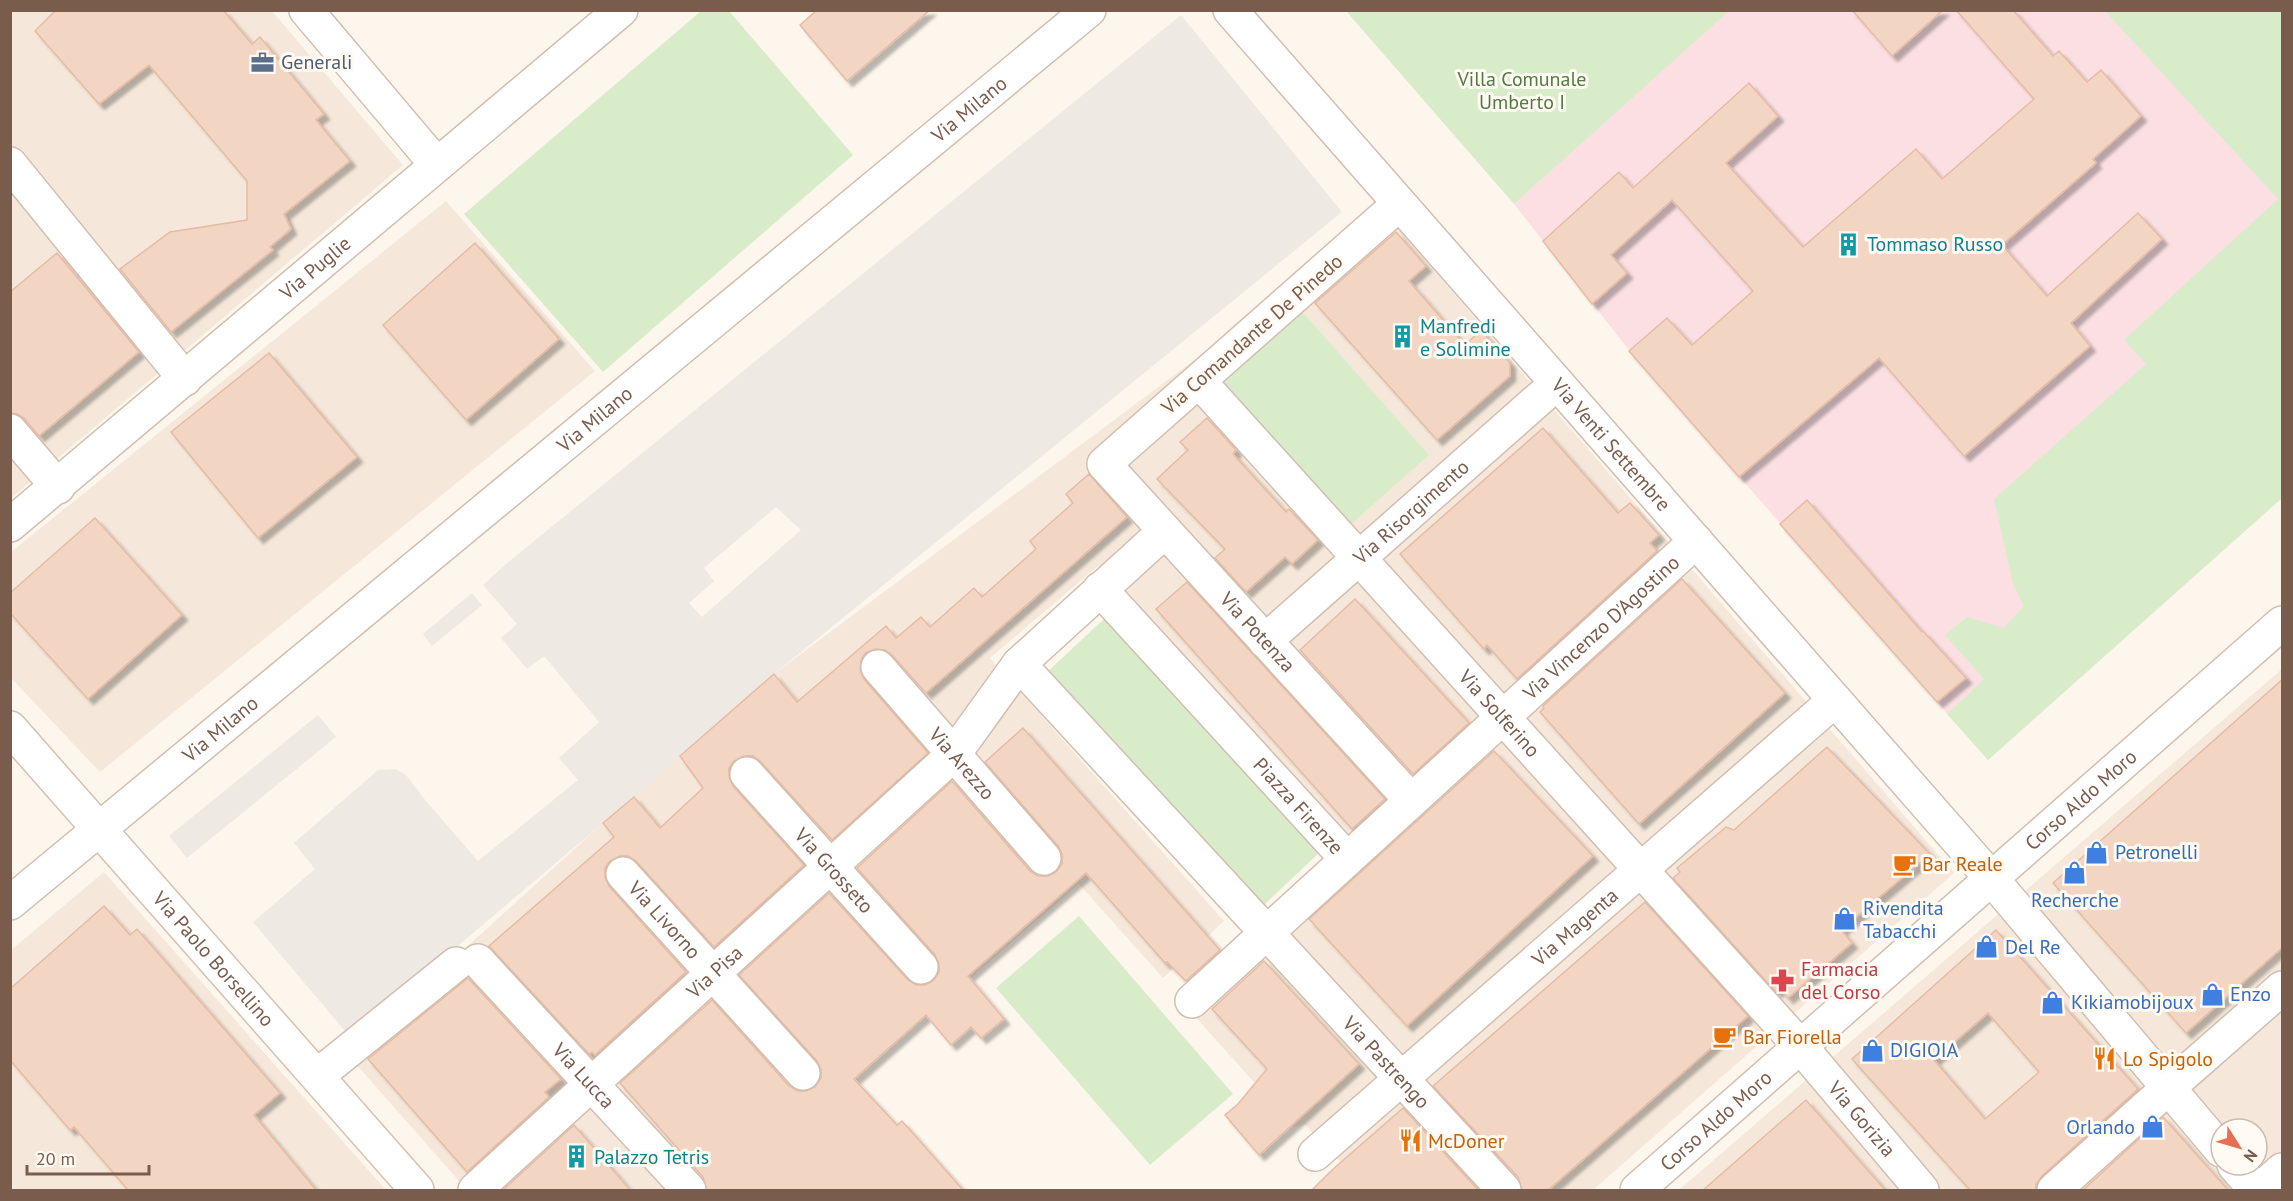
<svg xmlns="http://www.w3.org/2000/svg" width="2293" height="1201" font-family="'PT Sans',sans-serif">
<defs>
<filter id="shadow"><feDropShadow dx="5.5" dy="5.5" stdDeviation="1.5" flood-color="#0004"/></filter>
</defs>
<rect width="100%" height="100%" fill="#fdf6ec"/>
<g fill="#f5e8da">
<polygon points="11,11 272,11 403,165 11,498"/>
<polygon points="446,201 595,371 100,772 11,678 11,552"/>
<polygon points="1387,216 1954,873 1593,1190 1367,1190 1305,1125 1294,1127 1192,1013 1357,860 1098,566 990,658 1224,921 1163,978 1079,884 854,1079 843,1093 729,1190 467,1190 348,1055 603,823 774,674"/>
<polygon points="2282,669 2282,1186 2259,1160 2257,1162 2257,1129 2221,1129 2239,1190 1679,1190"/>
<polygon points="104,872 386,1190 11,1190 11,950"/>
</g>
<g fill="#efe9e4" fill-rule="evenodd">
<path d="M1181,15L1342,212L774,674L634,797L350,1037L253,922L315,869L294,843L378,770L396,769L406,775L426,801L478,861L578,780L559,758L599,722L544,656L527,669L501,638L517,624L483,585L507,563ZM776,507L801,530L702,617L689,603L714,581L704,568Z"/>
<polygon points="472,593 482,605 432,646 423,634"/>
<polygon points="318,715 336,737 187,858 169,836"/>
</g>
<polygon fill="#fbdfe3" points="1726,11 2106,11 2282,202 2282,498 1988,760 1636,359 1514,204"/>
<g fill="#d8ecc9">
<polygon points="701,11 729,11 853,155 603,372 464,214"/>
<polygon points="1346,11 1729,11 1514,204"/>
<polygon points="2105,11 2282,11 2282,498 1988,760 1947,714 1984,679 1945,635 1967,617 2004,628 2024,606 2013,584 1994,499 2146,364 2124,340 2278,199"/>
<polygon points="1298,307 1429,455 1350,525 1219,378"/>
<polygon points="1104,619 1321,851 1263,906 1045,674"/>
<polygon points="1079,916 1233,1094 1150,1165 996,988"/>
</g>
<g fill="#f3d5c3" stroke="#e6bba3" stroke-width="1.5" fill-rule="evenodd" filter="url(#shadow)">
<polygon points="56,10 223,10 252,44 260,37 324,114 316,120 350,161 284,214 291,229 270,247 273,250 171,332 120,269 170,232 247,220 247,181 149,65 99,104 35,31"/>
<polygon points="817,10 930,10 847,81 800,25"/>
<polygon points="1852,10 1943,10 1892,56"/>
<polygon points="1956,10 2013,10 2053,56 2059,51 2087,82 2101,70 2141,116 2093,159 2096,163 2002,245 2047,296 2138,213 2162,239 2071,323 2090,346 1964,456 1879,358 1739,477 1629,351 1667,318 1692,345 1753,291 1672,200 1611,255 1627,273 1592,304 1543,241 1619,172 1633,188 1749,83 1778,116 1726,163 1803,247 1916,149 1942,179 2034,99"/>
<polygon points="1396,232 1426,266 1409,281 1465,345 1481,330 1510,363 1510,376 1437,440 1315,303"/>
<polygon points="475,243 559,339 466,420 383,325"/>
<polygon points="57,253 139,352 39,436 24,418 17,414 10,413 10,292"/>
<polygon points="269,353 357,457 258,538 171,432"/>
<polygon points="1207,418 1236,450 1233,454 1286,512 1289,509 1318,540 1292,564 1285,557 1246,592 1215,558 1225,549 1157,479 1188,450 1180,442"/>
<polygon points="1543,428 1618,513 1630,503 1659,535 1650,543 1657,551 1517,679 1487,645 1484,649 1400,554"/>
<polygon points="1089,474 1127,517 926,693 892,655 885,650 875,649 865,653 861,660 860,670 864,679 928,753 832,840 760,761 753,756 744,756 734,761 729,768 729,777 733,786 804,865 714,947 636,861 628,856 620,856 610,861 605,868 605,877 609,886 686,972 595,1055 592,1052 589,1054 489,946 614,837 603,823 634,797 660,828 703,788 680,756 774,674 797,702 886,626 896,638 921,617 930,627 974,588 982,597 1036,549 1030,541 1073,503 1066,494"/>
<polygon points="1807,500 1922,632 1923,631 1966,678 1937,702 1780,524"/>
<polygon points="95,518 182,615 88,699 10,613 10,593"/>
<polygon points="1682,579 1785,693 1639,824 1540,712 1544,708 1543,706"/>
<polygon points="1187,582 1385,799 1352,829 1156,609"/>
<polygon points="1355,599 1469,723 1413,774 1300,650"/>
<polygon points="2283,679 2283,947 2186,1033 2053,883"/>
<polygon points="1023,728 1220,950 1186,981 1167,962 1165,963 1086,873 968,976 1004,1019 981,1038 971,1027 951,1045 926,1015 854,1079 897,1125 902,1121 964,1191 707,1191 703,1177 620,1083 712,1000 789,1086 798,1091 806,1091 815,1087 821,1078 821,1070 817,1061 739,975 829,893 908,980 916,985 925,985 933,981 939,972 939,964 935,955 857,868 952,781 1030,871 1038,876 1048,876 1056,872 1062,864 1062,854 1058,846 985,762"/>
<polygon points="1827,747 1930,854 1841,930 1852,943 1788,998 1780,989 1776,992 1673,878 1680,872 1677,868 1726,827 1734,830"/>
<polygon points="1494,751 1593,856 1407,1026 1309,919"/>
<polygon points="1645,902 1748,1016 1547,1191 1522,1191 1518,1177 1433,1086"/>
<polygon points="104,906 130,935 137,929 280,1093 254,1115 317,1191 129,1191 74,1127 70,1130 10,1060 10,989"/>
<path d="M1996,930L2138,1089L2042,1176L2036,1184V1191H1971L1852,1059ZM1988,1013L2039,1072L1985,1119L1934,1060Z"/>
<polygon points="1264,961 1359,1064 1259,1155 1225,1115 1238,1104 1267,1069 1212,1009"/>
<polygon points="468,978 561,1079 545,1092 549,1097 467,1172 368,1059"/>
<polygon points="1806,1100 1886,1191 1702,1191 1767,1134"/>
<polygon points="1403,1108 1479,1191 1311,1191 1332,1170"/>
<polygon points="2163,1117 2229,1191 2082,1191"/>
<polygon points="574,1125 631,1191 502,1191"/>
</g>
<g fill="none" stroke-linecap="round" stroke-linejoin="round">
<defs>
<g id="minor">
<polyline points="306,10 437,165"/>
<polyline points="10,164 185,379"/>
<path id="s1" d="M1399,204L1104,464L1411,800"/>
<path id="s2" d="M1199,381L1800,1046L1922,1190"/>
<polyline points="10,431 58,487"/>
<path id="s3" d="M1100,589L1347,859"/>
<path id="s4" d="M1265,641L1557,383"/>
<path id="s5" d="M1019,664L1504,1190"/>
<path id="s6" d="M878,667L1044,858"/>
<path id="s7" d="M747,774L921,967"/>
<path id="s8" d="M623,874L803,1073"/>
<path id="s9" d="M478,961L689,1190"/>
<path id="s10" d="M1192,1001L1696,541"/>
<polyline points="317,1076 456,964"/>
<path id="s11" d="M1315,1154L1835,700"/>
<path id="s12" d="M475,1190L954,754L1019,664L1165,531"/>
<polyline points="2054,1190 2168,1088 2282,988"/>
<polyline points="2260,1190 2282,1170"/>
</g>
<g id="tertiary">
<path id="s13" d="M1230,10L1991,878L2221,1150"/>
<path id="s14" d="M10,525L621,10"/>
<path id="s15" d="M10,903L1089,10"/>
<polyline points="2234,1165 2256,1190"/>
<path id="s16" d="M1637,1190L2282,623"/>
</g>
<g id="secondary">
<path id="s17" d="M10,728L417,1190"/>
</g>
</defs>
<use href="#minor" stroke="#d1beb0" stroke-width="36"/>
<use href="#tertiary" stroke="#d1beb0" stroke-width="36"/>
<use href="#secondary" stroke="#d6c0b0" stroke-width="36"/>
<use href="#minor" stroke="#fff" stroke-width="33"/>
<use href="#tertiary" stroke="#fff" stroke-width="33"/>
<use href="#secondary" stroke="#fff" stroke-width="33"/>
</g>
<defs>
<symbol id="office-bare" viewBox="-9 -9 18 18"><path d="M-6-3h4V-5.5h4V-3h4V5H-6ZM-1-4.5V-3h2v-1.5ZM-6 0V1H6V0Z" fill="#5c6f8a" stroke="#fffaf3" stroke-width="2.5" paint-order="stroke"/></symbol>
<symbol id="building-bare" viewBox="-9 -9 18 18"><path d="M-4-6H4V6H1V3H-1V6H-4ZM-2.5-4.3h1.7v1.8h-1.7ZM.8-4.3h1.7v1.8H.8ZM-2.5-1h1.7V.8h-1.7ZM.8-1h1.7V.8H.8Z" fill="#0f9aa8" stroke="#fffaf3" stroke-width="2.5" paint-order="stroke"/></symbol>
<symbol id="shop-bare" viewBox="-9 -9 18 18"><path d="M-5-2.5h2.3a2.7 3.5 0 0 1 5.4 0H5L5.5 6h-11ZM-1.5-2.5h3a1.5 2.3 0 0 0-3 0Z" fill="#3f7fe0" stroke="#fffaf3" stroke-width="2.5" paint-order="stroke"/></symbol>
<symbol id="cafe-bare" viewBox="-9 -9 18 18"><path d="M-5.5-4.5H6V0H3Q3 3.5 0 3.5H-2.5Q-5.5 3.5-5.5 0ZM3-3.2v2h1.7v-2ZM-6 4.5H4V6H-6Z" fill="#e8710a" stroke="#fffaf3" stroke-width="2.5" paint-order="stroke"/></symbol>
<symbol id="pharmacy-bare" viewBox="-9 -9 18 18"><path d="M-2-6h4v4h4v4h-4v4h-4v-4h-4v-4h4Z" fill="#e0444e" stroke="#fffaf3" stroke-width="2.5" paint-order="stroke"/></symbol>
<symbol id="restaurant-bare" viewBox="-9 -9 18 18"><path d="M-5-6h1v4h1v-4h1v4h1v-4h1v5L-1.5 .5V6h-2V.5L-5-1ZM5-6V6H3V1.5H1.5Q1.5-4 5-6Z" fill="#e8710a" stroke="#fffaf3" stroke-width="2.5" paint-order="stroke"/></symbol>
</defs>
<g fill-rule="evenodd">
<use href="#office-bare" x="246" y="46" width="33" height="33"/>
<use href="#building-bare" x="1832" y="228" width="33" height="33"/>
<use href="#building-bare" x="1386" y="320" width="33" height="33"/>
<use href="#shop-bare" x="2080" y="836" width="33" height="33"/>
<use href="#cafe-bare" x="1888" y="848" width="33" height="33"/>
<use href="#shop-bare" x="2058" y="856" width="33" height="33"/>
<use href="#shop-bare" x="1828" y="902" width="33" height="33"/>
<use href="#shop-bare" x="1970" y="930" width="33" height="33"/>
<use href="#pharmacy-bare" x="1766" y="964" width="33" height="33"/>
<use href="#shop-bare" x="2196" y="978" width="33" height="33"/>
<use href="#shop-bare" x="2036" y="986" width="33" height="33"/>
<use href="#cafe-bare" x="1708" y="1020" width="33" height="33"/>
<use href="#shop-bare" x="1856" y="1034" width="33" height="33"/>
<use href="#restaurant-bare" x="2088" y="1042" width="33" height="33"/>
<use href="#shop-bare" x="2136" y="1110" width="33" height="33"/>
<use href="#restaurant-bare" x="1394" y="1124" width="33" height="33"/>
<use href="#building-bare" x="560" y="1140" width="33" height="33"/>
</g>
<g text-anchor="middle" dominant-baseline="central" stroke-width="6" stroke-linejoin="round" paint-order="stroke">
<g font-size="20" fill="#4e5e75" stroke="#fffaf3" text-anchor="start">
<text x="281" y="62">Generali</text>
</g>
<g font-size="20" fill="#537a41" stroke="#fffaf3">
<text x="1522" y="79">Villa Comunale<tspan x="1522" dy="23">Umberto I</tspan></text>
</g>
<g font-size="20" fill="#7a5c4d" stroke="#fffaf3">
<text stroke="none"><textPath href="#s15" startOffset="1245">Via Milano</textPath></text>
<text stroke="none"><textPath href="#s14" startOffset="399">Via Puglie</textPath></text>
<text transform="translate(1252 334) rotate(-41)">Via Comandante De Pinedo</text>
<text stroke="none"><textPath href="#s15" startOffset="759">Via Milano</textPath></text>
<text stroke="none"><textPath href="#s13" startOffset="578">Via Venti Settembre</textPath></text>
<text stroke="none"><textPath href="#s4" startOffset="195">Via Risorgimento</textPath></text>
<text stroke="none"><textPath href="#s10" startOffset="554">Via Vincenzo D'Agostino</textPath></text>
<text stroke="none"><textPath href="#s1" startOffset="621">Via Potenza</textPath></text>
<text stroke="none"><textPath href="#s2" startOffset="448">Via Solferino</textPath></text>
<text stroke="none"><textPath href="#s15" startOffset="273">Via Milano</textPath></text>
<text stroke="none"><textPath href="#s6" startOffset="128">Via Arezzo</textPath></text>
<text stroke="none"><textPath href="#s16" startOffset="591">Corso Aldo Moro</textPath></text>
<text stroke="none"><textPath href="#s3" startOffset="294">Piazza Firenze</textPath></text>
<text stroke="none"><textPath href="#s7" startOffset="130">Via Grosseto</textPath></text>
<text stroke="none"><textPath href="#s8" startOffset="62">Via Livorno</textPath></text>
<text stroke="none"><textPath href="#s11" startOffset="345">Via Magenta</textPath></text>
<text stroke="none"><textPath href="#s17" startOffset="308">Via Paolo Borsellino</textPath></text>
<text stroke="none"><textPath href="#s12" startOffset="324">Via Pisa</textPath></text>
<text stroke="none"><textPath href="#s5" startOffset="542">Via Pastrengo</textPath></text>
<text stroke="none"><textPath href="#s9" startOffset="156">Via Lucca</textPath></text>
<text stroke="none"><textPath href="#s2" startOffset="992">Via Gorizia</textPath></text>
<text stroke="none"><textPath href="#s16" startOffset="105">Corso Aldo Moro</textPath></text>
</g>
<g font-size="20" fill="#0d838f" stroke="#fffaf3" text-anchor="start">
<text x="1867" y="244">Tommaso Russo</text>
<text x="1420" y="326">Manfredi<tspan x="1420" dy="23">e Solimine</tspan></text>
<text x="594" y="1157">Palazzo Tetris</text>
</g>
<g font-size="20" fill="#366cbe" stroke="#fffaf3" text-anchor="start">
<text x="2115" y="852">Petronelli</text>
<text x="2075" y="900" text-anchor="middle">Recherche</text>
<text x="1863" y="908">Rivendita<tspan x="1863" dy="23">Tabacchi</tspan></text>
<text x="2005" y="947">Del Re</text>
<text x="2230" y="994">Enzo</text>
<text x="2071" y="1002">Kikiamobijoux</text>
<text x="1890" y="1050">DIGIOIA</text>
<text x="2135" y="1127" text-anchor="end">Orlando</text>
</g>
<g font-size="20" fill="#c56008" stroke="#fffaf3" text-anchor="start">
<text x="1922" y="864">Bar Reale</text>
<text x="1743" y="1037">Bar Fiorella</text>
<text x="2123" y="1059">Lo Spigolo</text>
<text x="1428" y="1141">McDoner</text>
</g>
<g font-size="20" fill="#be3a42" stroke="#fffaf3" text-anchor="start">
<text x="1801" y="969">Farmacia<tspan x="1801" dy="23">del Corso</tspan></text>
</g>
</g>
<rect width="2293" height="1201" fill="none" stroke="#7a5c4d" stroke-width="24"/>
<g transform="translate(2239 1147) rotate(127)"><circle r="28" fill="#fffaf3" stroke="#cabbb1" stroke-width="1.5"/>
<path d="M0-4.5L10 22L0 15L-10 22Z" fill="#e76f51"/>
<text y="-9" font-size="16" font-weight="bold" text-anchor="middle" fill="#7a5c4d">N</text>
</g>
<path d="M27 1165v9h122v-9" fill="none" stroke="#7a5c4d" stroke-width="3"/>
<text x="36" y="1165" font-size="18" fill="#7a5c4d" stroke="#fffaf3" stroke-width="4.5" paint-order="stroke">20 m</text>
</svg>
